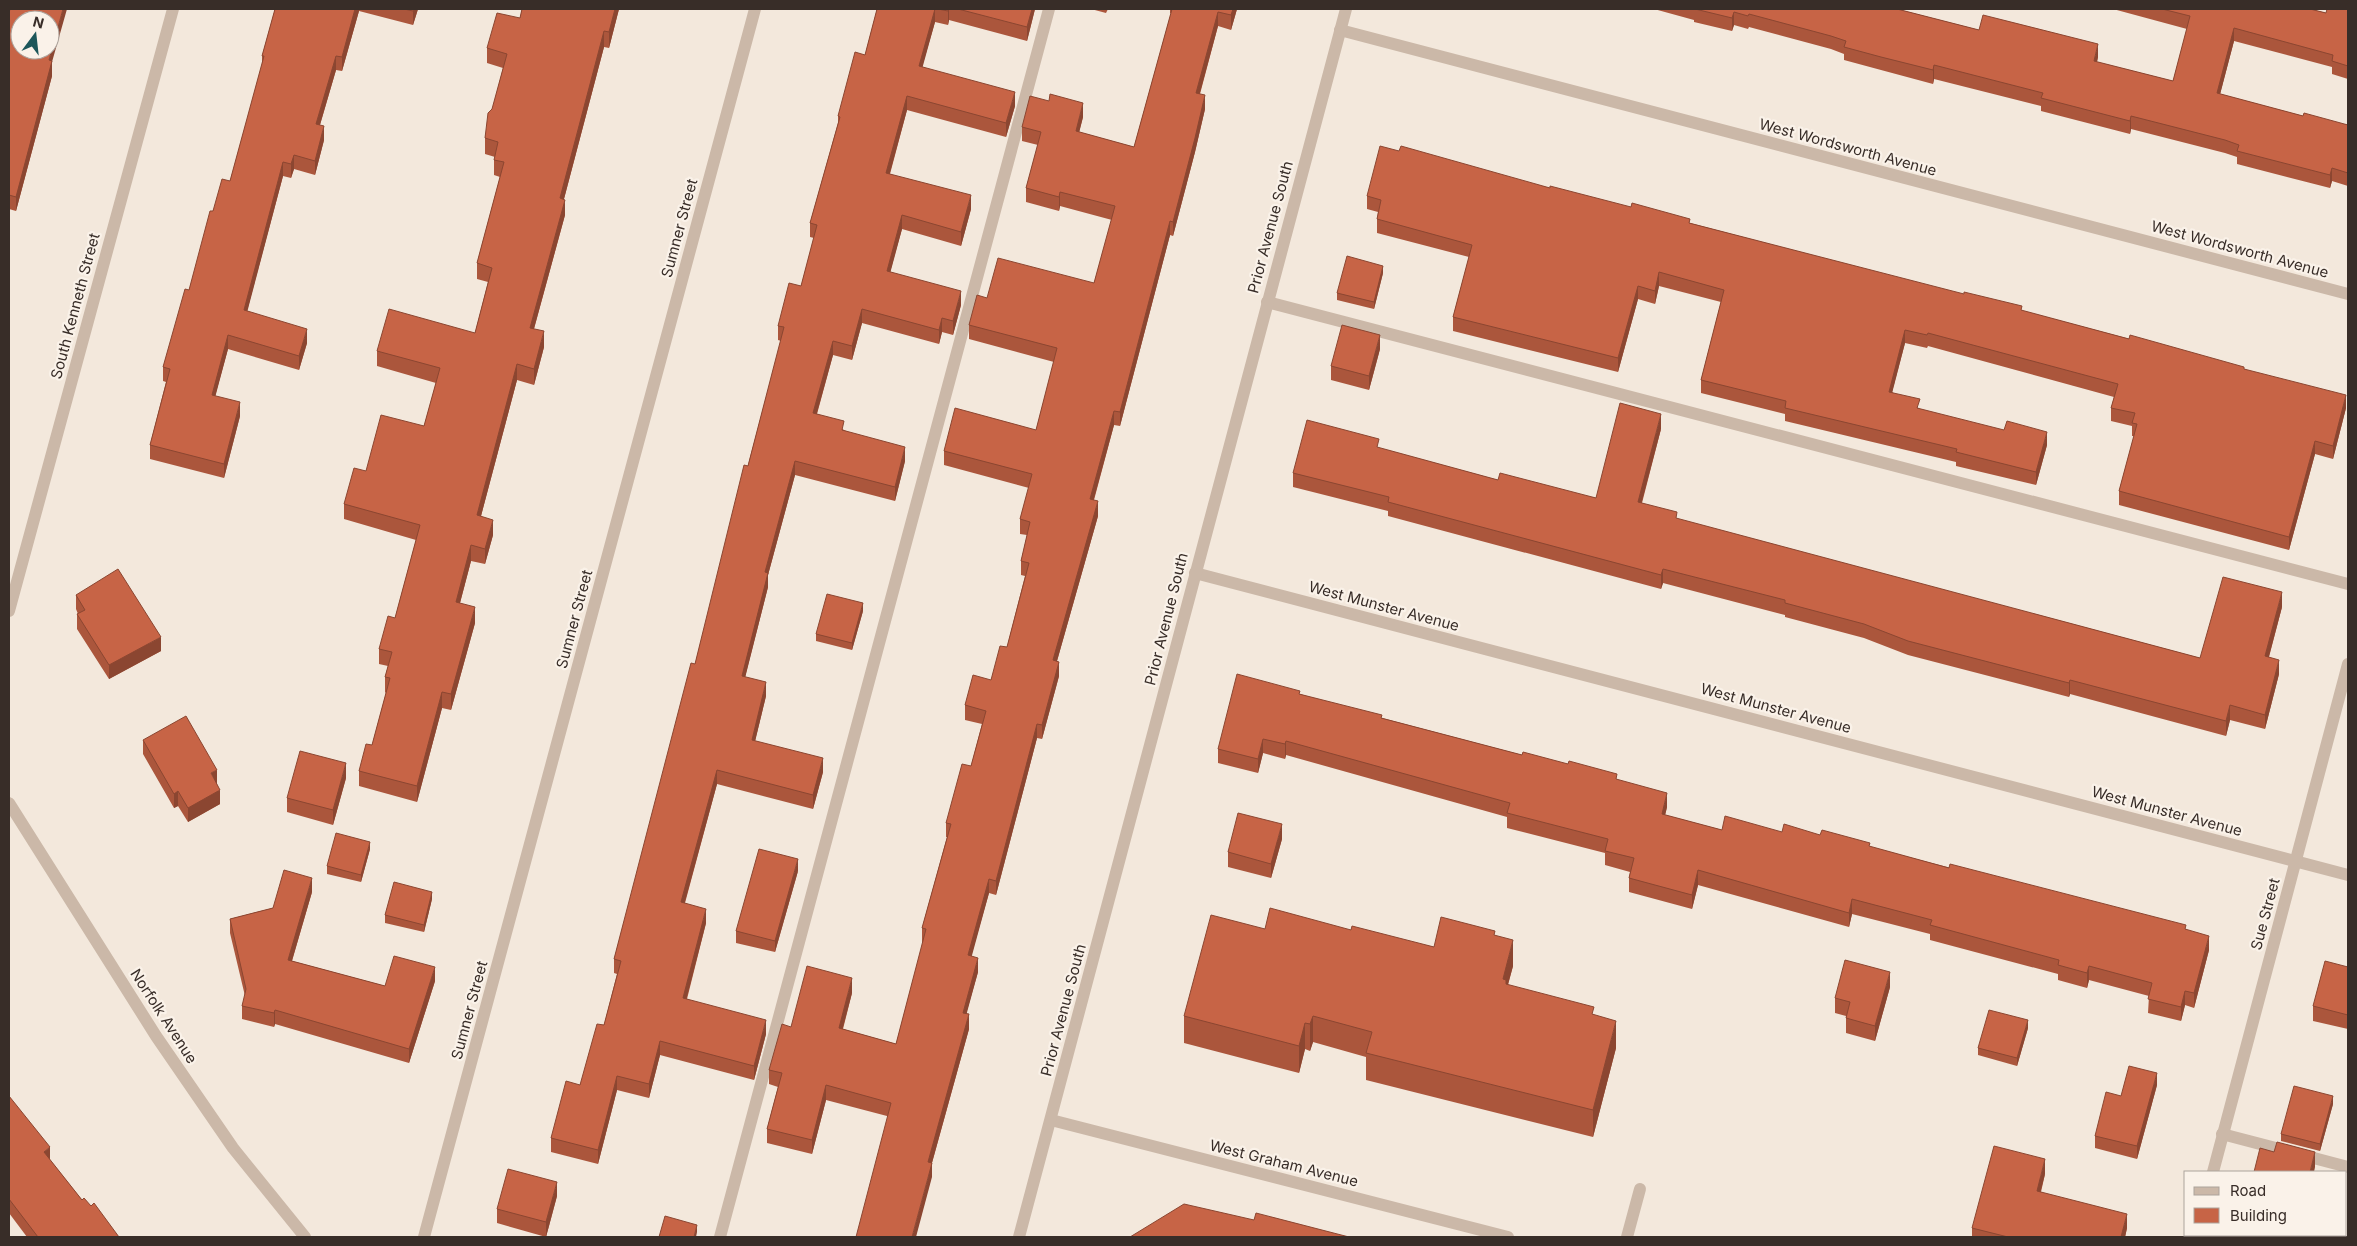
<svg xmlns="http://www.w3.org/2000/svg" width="2357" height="1246" font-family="Inter,sans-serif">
<rect width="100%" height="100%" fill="#f3e8dc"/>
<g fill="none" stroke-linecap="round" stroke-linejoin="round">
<g stroke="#cbb8a8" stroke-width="12">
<polyline points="1340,30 2348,294"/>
<polyline points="1267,302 2348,584"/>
<polyline points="1195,573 2348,875"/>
<polyline points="9,611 173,9"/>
<polyline points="9,803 156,1036 233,1148 305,1237"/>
<polyline points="1051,1120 1508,1237"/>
<polyline points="2222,1134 2348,1167"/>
<polyline points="2213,1172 2348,664"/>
<polyline points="424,1237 755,9"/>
<polyline points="720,1237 1049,9"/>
<polyline points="1019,1237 1346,9"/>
<polyline points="1627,1237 1640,1189"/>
<polyline points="2196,1237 2196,1235"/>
</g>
</g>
<g fill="#ab563c">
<polygon points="275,9 418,9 413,25 359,11 342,71 336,70 320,125 324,140 315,175 294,169 291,178 283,176 247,311 307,343 299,370 228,349 215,396 240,416 224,478 150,459 150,445 166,382 163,381 163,367 189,290 213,211 230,181 262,65 262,56"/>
<polygon points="522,9 619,9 609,48 604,47 564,199 565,215 534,329 544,347 534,385 517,380 481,516 493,535 485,564 471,561 460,603 475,623 451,710 442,708 417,802 359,786 359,771 372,745 386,693 385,692 385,677 388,666 379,664 379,649 395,618 416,540 344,519 344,504 366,471 424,426 436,383 377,366 377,351 475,333 488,282 477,279 477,263 500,177 494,175 494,160 495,157 485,154 485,138 503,68 487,63 487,48 520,18"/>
<polygon points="877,9 1035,9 1027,41 949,20 948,25 935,22 922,67 1015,106 1006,137 907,110 890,174 971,209 961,246 902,229 890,272 961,305 953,335 942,332 939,344 862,323 852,360 833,355 817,414 844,430 905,461 895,501 795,475 768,575 768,587 745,677 766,696 755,741 823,772 813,809 717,784 685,903 706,923 687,999 766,1034 754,1080 660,1055 649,1098 617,1090 598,1164 551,1152 551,1138 580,1085 604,1025 617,974 614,973 614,959 695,664 781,341 778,340 778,326 801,286 814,238 810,237 810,223 838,123 838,116 865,55"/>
<polygon points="1091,9 1108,9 1106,13"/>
<polygon points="1170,9 1237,9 1231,30 1218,26 1200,94 1205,109 1195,152 1173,236 1170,235 1120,426 1114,425 1094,500 1098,516 1057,661 1059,676 1042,739 1037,738 996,895 989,893 971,956 978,972 966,1014 969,1029 932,1163 932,1177 887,1116 826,1100 812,1154 767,1143 767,1129 778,1087 769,1084 769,1070 791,1027 852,993 843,1029 896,1044 923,943 922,942 922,928 947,837 946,837 946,823 971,766 982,724 965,720 965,705 991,680 1007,647 1025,576 1021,575 1021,561 1027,535 1020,534 1020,519 1029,488 944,465 944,451 1036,430 1054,362 969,339 969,325 987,298 1094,283 1112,220 1060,206 1059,211 1026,202 1026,188 1038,145 1022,141 1022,127 1083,117 1079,132 1134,147 1171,13 1170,13"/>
<polygon points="1654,9 1897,9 1979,30 2098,57 2097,62 2173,81 2187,29 2113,9 2310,9 2326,13 2348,9 2348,79 2332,74 2332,67 2234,41 2220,94 2303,116 2348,125 2348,186 2332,181 2330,188 2237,164 2237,157 2225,153 2131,129 2130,134 2041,111 2041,106 1934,79 1933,84 1881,70 1844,60 1844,54 1831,49 1749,27 1748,29 1734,25 1732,31 1694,22 1694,20"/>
<polygon points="9,13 52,62 52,76 16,211 9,209"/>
<polygon points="1399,151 1550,188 1690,223 2244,369 2346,408 2333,459 2315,454 2289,550 2119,505 2119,491 2134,436 2132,436 2132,426 2111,421 2111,408 2114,397 1928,346 1927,348 1905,343 1892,392 1920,409 2047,445 2036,485 1956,466 1956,462 1785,421 1785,414 1701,393 1701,380 1721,302 1659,286 1655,304 1638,299 1618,372 1453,331 1453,317 1469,257 1377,233 1377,219 1378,212 1367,209 1367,196"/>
<polygon points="1383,273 1374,309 1337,300 1337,293"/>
<polygon points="1380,349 1369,390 1331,380 1331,366"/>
<polygon points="1661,429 1642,503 1677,519 2200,658 2282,607 2269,657 2279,674 2265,729 2230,720 2226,736 2070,694 2069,697 1908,655 1864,638 1785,617 1785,615 1663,583 1661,589 1388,516 1388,511 1293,487 1293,473 1379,448 1498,480 1596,498"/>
<polygon points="76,595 161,651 109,679 77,629 77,614 78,614 76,609"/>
<polygon points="863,611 852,650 816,641 816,634"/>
<polygon points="1300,694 1382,718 1522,755 1617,780 1667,807 1665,815 1722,830 1782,832 1820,835 1870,847 2186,929 2209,950 2194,1008 2185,1005 2181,1021 2148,1013 2149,996 2089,980 2087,988 2058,980 2058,974 1930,940 1930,934 1852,914 1849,927 1698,885 1692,909 1629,892 1629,878 1630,872 1605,865 1605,853 1507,828 1507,817 1286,755 1285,759 1263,753 1258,773 1218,763 1218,749"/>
<polygon points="143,740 217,784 220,804 188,822 178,806 174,808 143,754"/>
<polygon points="346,778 333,825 287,812 287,798"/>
<polygon points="1282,839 1271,878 1228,867 1228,852"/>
<polygon points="370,849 361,882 327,874 327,866"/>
<polygon points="798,871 775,952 736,943 736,931"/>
<polygon points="312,892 292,961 385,986 435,981 409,1063 275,1024 274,1027 242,1019 242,1006 245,996 230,933 230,919 273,908"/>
<polygon points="432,899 424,932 385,923 385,915"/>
<polygon points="1351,930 1434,947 1495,936 1513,966 1508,985 1594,1015 1616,1048 1593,1137 1366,1080 1366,1057 1313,1042 1310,1051 1305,1049 1299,1073 1184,1043 1184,1016"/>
<polygon points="2348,967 2348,1029 2313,1021 2313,1006"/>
<polygon points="1890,987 1875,1041 1846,1033 1846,1016 1835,1013 1835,998"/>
<polygon points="2028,1028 2017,1066 1978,1055 1978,1048"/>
<polygon points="2157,1085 2137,1159 2095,1148 2095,1136 2121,1096"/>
<polygon points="9,1096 50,1160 82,1200 91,1206 119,1237 27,1237 9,1213"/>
<polygon points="2333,1104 2320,1151 2281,1141 2281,1134"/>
<polygon points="2045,1174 2041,1192 2127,1228 2125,1237 1972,1237 1972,1228"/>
<polygon points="557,1196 546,1237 497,1223 497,1209"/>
</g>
<g fill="#8b4631">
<polygon points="63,9 67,9 52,62 52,76 16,211 16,197 49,60"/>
<polygon points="355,9 359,9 359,11 342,71 342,57"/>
<polygon points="414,9 418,9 413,25 413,11"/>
<polygon points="615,9 619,9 609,48 609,32"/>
<polygon points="935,9 935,22 919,80 919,66"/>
<polygon points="948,9 949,9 949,20 948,25"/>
<polygon points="1032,9 1035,9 1027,41 1027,27"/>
<polygon points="1233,9 1237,9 1231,30 1231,15"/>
<polygon points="1218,12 1218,26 1196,107 1196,93"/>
<polygon points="1734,12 1734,25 1732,31 1732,18"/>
<polygon points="2234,28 2234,41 2217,106 2217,93"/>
<polygon points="604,31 604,47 560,214 560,198"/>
<polygon points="2098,44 2098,57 2094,74 2094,61"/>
<polygon points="336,56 336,70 316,138 316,124"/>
<polygon points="1934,65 1934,79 1933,84 1933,70"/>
<polygon points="1015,92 1015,106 1006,137 1006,123"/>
<polygon points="1205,95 1205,109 1195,152 1173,236 1173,222"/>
<polygon points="907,96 907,110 886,187 886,173"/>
<polygon points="1083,103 1083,117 1076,145 1076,131"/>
<polygon points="2131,116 2131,129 2130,134 2130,121"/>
<polygon points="324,126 324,140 315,175 315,161"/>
<polygon points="294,155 294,169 291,178 291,164"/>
<polygon points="283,162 283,176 244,324 244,310"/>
<polygon points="2332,168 2332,181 2330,188 2330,175"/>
<polygon points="1060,192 1060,206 1059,211 1059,197"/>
<polygon points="971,195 971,209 961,246 961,232"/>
<polygon points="565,200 565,215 530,343 530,328"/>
<polygon points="902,215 902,229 887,285 887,271"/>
<polygon points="1170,221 1170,235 1120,426 1120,412"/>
<polygon points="1383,266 1383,273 1374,309 1374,302"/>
<polygon points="1659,272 1659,286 1655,304 1655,291"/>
<polygon points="1638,286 1638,299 1618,372 1618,358"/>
<polygon points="961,291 961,305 953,335 953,321"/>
<polygon points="862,309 862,323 852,360 852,346"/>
<polygon points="942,318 942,332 939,344 939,330"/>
<polygon points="307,329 307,343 299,370 299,356"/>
<polygon points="1905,330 1905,343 1889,405 1889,392"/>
<polygon points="544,331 544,347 534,385 534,369"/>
<polygon points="228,335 228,349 212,409 212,395"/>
<polygon points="1380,335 1380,349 1369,390 1369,376"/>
<polygon points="833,341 833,355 813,427 813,413"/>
<polygon points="517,364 517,380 477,531 477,515"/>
<polygon points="2346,395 2346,408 2333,459 2333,446"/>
<polygon points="240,402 240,416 224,478 224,464"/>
<polygon points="1114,411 1114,425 1090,513 1090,499"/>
<polygon points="1661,414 1661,429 1638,516 1638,502"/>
<polygon points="2047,432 2047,445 2036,485 2036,472"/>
<polygon points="2315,441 2315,454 2289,550 2289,537"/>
<polygon points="905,447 905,461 895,501 895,487"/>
<polygon points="795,461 795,475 768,575 768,587 742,690 742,676 765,572"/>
<polygon points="1098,501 1098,516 1053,675 1053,660"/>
<polygon points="493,520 493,535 485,564 485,549"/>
<polygon points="471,545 471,561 456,618 456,602"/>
<polygon points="1663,569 1663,583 1661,589 1661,575"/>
<polygon points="2282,592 2282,607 2265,671 2265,656"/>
<polygon points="863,603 863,611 852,650 852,643"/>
<polygon points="475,607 475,623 451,710 451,694"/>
<polygon points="161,637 161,651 109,679 109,665"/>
<polygon points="2279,660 2279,674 2265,729 2265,715"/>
<polygon points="1059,662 1059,676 1042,739 1042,725"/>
<polygon points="2070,680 2070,694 2069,697 2069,683"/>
<polygon points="766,682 766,696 752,754 752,740"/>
<polygon points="442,692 442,708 417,802 417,786"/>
<polygon points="2230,705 2230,720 2226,736 2226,721"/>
<polygon points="1037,724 1037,738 996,895 996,881"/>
<polygon points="1263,739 1263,753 1258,773 1258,759"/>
<polygon points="1286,741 1286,755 1285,759 1285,744"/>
<polygon points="823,758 823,772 813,809 813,795"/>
<polygon points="346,763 346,778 333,825 333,810"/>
<polygon points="217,770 217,785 211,773"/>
<polygon points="717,770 717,784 681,916 681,902"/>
<polygon points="220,790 220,804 188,822 188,808"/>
<polygon points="178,791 178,806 174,808 174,794"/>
<polygon points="1667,793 1667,807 1662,828 1662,814"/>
<polygon points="1282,824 1282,839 1271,878 1271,864"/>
<polygon points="370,842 370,849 361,882 361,875"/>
<polygon points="798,859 798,871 775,952 775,941"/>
<polygon points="1698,870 1698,885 1692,909 1692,895"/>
<polygon points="312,878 312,892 288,974 288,960"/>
<polygon points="989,879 989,893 968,970 968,955"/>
<polygon points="432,892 432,899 424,932 424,925"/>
<polygon points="1852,899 1852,914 1849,927 1849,913"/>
<polygon points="706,909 706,923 683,1012 683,998"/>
<polygon points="2209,936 2209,950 2194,1008 2194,993"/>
<polygon points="1513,940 1513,966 1506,991 1503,979"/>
<polygon points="978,958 978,972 963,1027 963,1013"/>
<polygon points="2089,966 2089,980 2087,988 2087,973"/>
<polygon points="435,967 435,981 409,1063 409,1049"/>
<polygon points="1890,972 1890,987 1875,1041 1875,1026"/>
<polygon points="852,978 852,993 839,1042 839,1028"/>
<polygon points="2185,991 2185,1005 2181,1021 2181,1007"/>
<polygon points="275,1010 275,1024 274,1027 274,1013"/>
<polygon points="969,1014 969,1029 928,1177 928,1162"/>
<polygon points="1313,1016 1313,1042 1310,1051 1310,1024"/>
<polygon points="766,1020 766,1034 754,1080 754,1066"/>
<polygon points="2028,1020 2028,1028 2017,1066 2017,1058"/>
<polygon points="1616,1021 1616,1048 1593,1137 1593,1110"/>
<polygon points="1305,1023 1305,1049 1299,1073 1299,1046"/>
<polygon points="660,1041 660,1055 649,1098 649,1084"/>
<polygon points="2157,1073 2157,1085 2137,1159 2137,1146"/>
<polygon points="617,1076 617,1090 598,1164 598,1150"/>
<polygon points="826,1085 826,1100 812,1154 812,1140"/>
<polygon points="2333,1096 2333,1104 2320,1151 2320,1144"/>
<polygon points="50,1147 50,1161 44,1152"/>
<polygon points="2315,1152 2315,1167 2314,1172 2310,1172"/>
<polygon points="2045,1159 2045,1174 2037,1205 2037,1191"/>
<polygon points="932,1163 932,1177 916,1237 912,1237"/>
<polygon points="557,1182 557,1196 546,1237 546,1222"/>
<polygon points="2127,1214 2127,1228 2125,1237 2121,1237"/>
<polygon points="697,1225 697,1232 696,1237 694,1237"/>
</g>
<g fill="#c76446" stroke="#8b4631" fill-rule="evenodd">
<path d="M10,9H63L49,60L52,61L16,197L9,195V13ZM20,20H50V50H20Z"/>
<polygon points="275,9 355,9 342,57 336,56 316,124 324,126 315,161 294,155 291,164 283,162 244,310 307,329 299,356 228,335 212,395 240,402 224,464 150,445 170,369 163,367 185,289 189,290 210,211 213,211 222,179 230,181 264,56 262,56"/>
<polygon points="404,9 414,9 413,11"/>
<polygon points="522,9 615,9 609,32 604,31 560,198 565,200 530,328 544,331 534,369 517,364 477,515 493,520 485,549 471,545 456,602 475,607 451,694 442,692 417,786 359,771 366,744 372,745 390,678 385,677 392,652 379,649 388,616 395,618 420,525 344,504 354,468 366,471 381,415 424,426 440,368 377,351 389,309 475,333 492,268 477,263 504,162 494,160 498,142 485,138 488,113 492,109 507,54 487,48 497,13 520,18"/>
<polygon points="877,9 935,9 919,66 1015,92 1006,123 907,96 886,173 971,195 961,232 902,215 887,271 961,291 953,321 942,318 939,330 862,309 852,346 833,341 813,413 844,421 842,430 905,447 895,487 795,461 765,572 768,573 742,676 766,682 752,740 823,758 813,795 717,770 681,902 706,909 683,998 766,1020 754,1066 660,1041 649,1084 617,1076 598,1150 551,1138 566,1081 580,1085 597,1024 604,1025 621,961 614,959 691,663 695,664 744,465 748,466 784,327 778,326 789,283 801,286 817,225 810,223 840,117 838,116 855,52 865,55"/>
<polygon points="938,9 948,9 948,11"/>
<polygon points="958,9 1032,9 1027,27"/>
<polygon points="1172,9 1233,9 1231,15 1218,12 1196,93 1205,95 1195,138 1173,222 1170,221 1120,412 1114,411 1090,499 1098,501 1053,660 1059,662 1042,725 1037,724 996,881 989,879 968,955 978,958 963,1013 969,1014 928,1162 932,1163 912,1237 856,1237 891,1103 826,1085 812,1140 767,1129 782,1073 769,1070 782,1024 791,1027 807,966 852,978 839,1028 896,1044 926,929 922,928 951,824 946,823 962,764 971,766 986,711 965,705 973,675 991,680 1000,646 1007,647 1029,563 1021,561 1030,522 1020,519 1032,474 944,451 955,408 1036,430 1057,348 969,325 977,295 987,298 998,258 1094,283 1115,206 1060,192 1059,197 1026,188 1041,132 1022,127 1030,96 1049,101 1050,94 1083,103 1076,131 1134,147"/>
<polygon points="1695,9 1897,9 1979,30 1983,15 2098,44 2094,61 2173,81 2190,16 2162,9 2310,9 2326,13 2327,9 2348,9 2348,66 2332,61 2333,55 2234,28 2217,93 2303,116 2304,113 2348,125 2348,173 2332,168 2330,175 2237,151 2239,145 2225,140 2131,116 2130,121 2041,98 2043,93 1934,65 1933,70 1881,57 1844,47 1846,41 1831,36 1749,14 1748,16 1734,12 1732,18"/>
<polygon points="1380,146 1399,151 1401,146 1550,188 1550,186 1631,207 1632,203 1690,219 1689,223 1964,294 1964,292 2022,306 2021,310 2129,339 2130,335 2244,367 2244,369 2346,395 2333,446 2315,441 2289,537 2119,491 2137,424 2132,423 2135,413 2111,408 2118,384 1928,333 1927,335 1905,330 1889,392 1920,399 1917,408 2004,430 2007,421 2047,432 2036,472 1956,452 1957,449 1785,408 1786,401 1701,380 1724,290 1659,272 1655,291 1638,286 1618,358 1453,317 1472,245 1377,219 1381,200 1367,196"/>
<polygon points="1347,256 1383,266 1374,302 1337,293"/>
<polygon points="1342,325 1380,335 1369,376 1331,366"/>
<polygon points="1620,403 1661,414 1638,502 1677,512 1676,518 2200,658 2223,577 2282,592 2265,656 2279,660 2265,715 2230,705 2226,721 2070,680 2069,683 1908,641 1864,624 1785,603 1785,600 1663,569 1661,575 1388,502 1389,497 1293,473 1307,420 1379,439 1377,447 1498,480 1500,473 1596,498"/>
<polygon points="118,569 161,637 109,665 77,614 85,610 76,595"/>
<polygon points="827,594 863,603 852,643 816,634"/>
<polygon points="1237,674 1300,691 1299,694 1382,715 1381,718 1522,755 1523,752 1568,764 1569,761 1617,774 1616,779 1667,793 1662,814 1722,830 1725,816 1782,832 1784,824 1820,835 1822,830 1870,843 1869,846 1949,868 1950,864 2186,925 2185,929 2209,936 2194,993 2185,991 2181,1007 2148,999 2152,983 2089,966 2087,973 2058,965 2059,960 1930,925 1932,920 1852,899 1849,913 1698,870 1692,895 1629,878 1634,858 1605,851 1608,839 1507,813 1510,803 1286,741 1285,744 1263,739 1258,759 1218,749"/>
<polygon points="186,716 217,770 211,773 220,790 188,808 178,791 174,794 143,740"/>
<polygon points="300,751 346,763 333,810 287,798"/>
<polygon points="1238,813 1282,824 1271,864 1228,852"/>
<polygon points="336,833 370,842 361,875 327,866"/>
<polygon points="759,849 798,859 775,941 736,931"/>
<polygon points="284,870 312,878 288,960 385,986 394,956 435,967 409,1049 275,1010 274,1013 242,1006 246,989 230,919 273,908"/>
<polygon points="394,882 432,892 424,925 385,915"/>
<polygon points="1270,908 1351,930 1352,926 1434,947 1441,917 1495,931 1494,935 1513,940 1503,979 1506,980 1506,984 1594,1007 1592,1014 1616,1021 1593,1110 1366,1053 1372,1032 1313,1016 1310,1024 1305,1023 1299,1046 1184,1016 1211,915 1265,929"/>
<polygon points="1845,960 1890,972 1875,1026 1846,1018 1850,1002 1835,998"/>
<polygon points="2325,961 2348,967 2348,1015 2313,1006"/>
<polygon points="1989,1010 2028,1020 2017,1058 1978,1048"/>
<polygon points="2129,1066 2157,1073 2137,1146 2095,1136 2106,1092 2121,1096"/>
<polygon points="2294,1086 2333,1096 2320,1144 2281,1134"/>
<polygon points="9,1096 50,1147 44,1152 82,1200 84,1198 91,1206 94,1203 119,1237 38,1237 9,1199"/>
<polygon points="2277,1142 2315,1152 2310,1172 2254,1172 2260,1148 2274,1152"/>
<polygon points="1994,1146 2045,1159 2037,1191 2127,1214 2121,1237 2008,1237 1972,1228"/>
<polygon points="508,1169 557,1182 546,1222 497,1209"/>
<polygon points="1184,1204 1254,1220 1256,1213 1349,1237 1130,1237"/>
<polygon points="665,1216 697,1225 694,1237 659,1237"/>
</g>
<g text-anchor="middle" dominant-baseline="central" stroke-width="4.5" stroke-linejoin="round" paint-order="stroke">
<g font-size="15" fill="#382d28" stroke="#faf2e9">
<text transform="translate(1848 147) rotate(15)">West Wordsworth Avenue</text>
<text transform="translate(1270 227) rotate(-75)">Prior Avenue South</text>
<text transform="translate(679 228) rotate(-75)">Sumner Street</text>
<text transform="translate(2240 249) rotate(15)">West Wordsworth Avenue</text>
<text transform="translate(75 306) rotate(-75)">South Kenneth Street</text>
<text transform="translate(1384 606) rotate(15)">West Munster Avenue</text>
<text transform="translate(574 619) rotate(-75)">Sumner Street</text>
<text transform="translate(1166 619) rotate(-76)">Prior Avenue South</text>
<text transform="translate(1776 708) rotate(15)">West Munster Avenue</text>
<text transform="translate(2167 811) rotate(15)">West Munster Avenue</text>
<text transform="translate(2265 914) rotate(-75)">Sue Street</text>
<text transform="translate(469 1010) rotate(-75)">Sumner Street</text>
<text transform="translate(1063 1010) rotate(-75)">Prior Avenue South</text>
<text transform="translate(164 1016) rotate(57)">Norfolk Avenue</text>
<text transform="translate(1284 1163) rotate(14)">West Graham Avenue</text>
</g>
</g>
<rect width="2357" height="1246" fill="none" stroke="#382d28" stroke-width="20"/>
<rect x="2184" y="1171" width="162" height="65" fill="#faf2e9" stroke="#aca39c"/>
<rect x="2194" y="1187" width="25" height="8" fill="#cbb8a8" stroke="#aca39c"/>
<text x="2230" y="1196" font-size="15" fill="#382d28">Road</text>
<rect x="2194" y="1208" width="25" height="15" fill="#c76446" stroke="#aca39c"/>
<text x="2230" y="1221" font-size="15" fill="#382d28">Building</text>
<g transform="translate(35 35) rotate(15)"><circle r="24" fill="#faf2e9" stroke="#aca39c"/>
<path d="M0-4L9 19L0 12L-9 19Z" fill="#1d575a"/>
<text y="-8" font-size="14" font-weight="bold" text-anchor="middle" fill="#382d28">N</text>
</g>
</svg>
